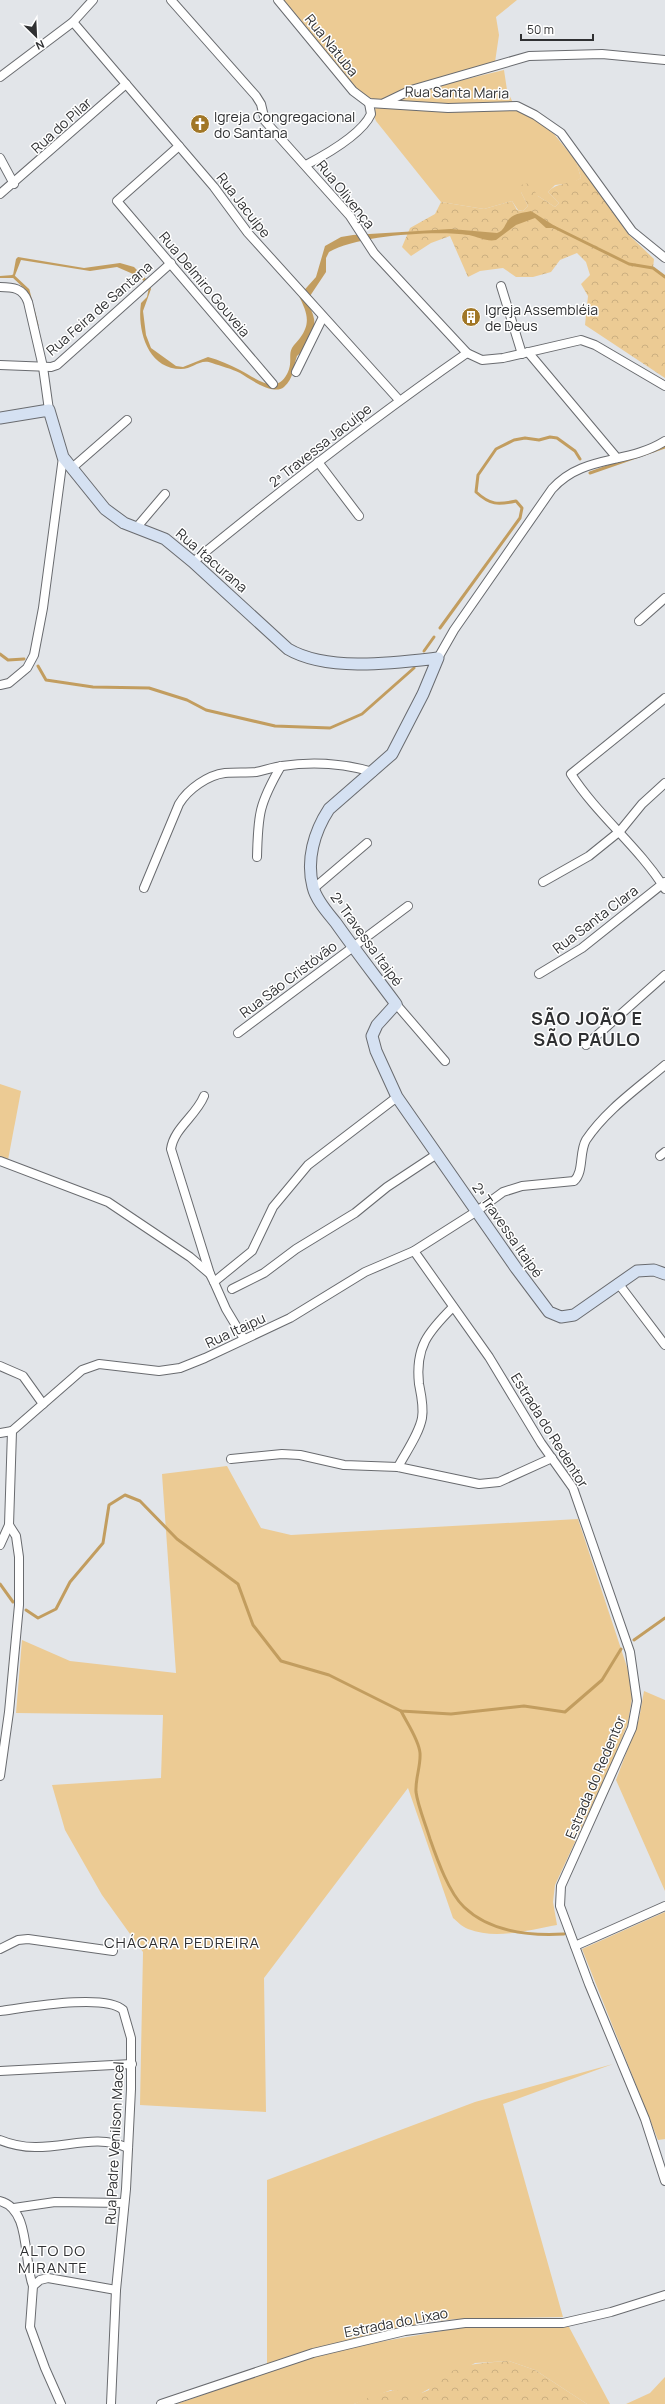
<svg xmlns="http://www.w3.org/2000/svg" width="665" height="2404" font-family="Manrope,sans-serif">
<defs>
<pattern id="forest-crowns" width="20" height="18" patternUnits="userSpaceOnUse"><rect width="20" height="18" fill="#eccb94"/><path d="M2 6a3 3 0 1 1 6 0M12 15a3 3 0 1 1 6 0" fill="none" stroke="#cbaf80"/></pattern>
</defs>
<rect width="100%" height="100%" fill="#e2e5e9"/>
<g fill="#eccb94">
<polygon points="283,0 517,0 496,17 499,35 495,62 384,100 375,100 356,91"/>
<polygon points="504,70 507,90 513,103 452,105 390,102 417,91"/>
<polygon points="376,105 441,112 514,109 530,116 554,134 576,161 581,178 573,183 555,185 548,192 559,203 555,207 538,196 521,192 528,206 523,211 518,210 512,201 484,209 441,202 376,121 374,116"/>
<polygon points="0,1084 21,1091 8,1160 0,1158"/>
<path d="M227,1466L261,1528L291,1535L578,1519L630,1676L632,1698L628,1723L615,1756L555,1885L553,1902L557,1925C529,1930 496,1940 468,1929C462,1927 457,1921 453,1918L408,1788L264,1978L266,2112L140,2105L143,1952L102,1895L65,1830L52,1785L161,1778L163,1715L16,1713L22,1640L70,1661L176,1673L162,1474Z"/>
<polygon points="644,1691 665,1700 665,1891 616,1780 639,1719"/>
<polygon points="665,1912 665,2139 658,2140 582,1949"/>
<polygon points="613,2064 503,2104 563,2317 457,2319 426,2322 267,2365 267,2180 475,2102"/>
<polygon points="569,2327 610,2404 587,2404 535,2370 509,2361 475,2363 418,2395 408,2395 391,2390 354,2404 177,2404 310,2357 373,2343 459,2328"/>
<polygon points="665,2377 665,2404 626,2404 650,2393"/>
</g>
<g fill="url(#forest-crowns)">
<path d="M576,161L629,235L654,259L653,268L665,277V378L585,325L588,296L581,284L590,275L586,262L577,253L560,260L551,272L533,277H516L503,268L480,271L468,277L450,236L431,243L411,256L402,247L410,228L435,214L441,202L484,209L512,201L517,210L523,211L528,206L521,192V185L529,183L538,196L555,207L559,203L548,192C557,182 569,185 581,178Z"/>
<path d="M509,2361L535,2370L587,2404H354C365,2399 378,2393 390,2391C405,2388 406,2400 429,2390L431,2382C461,2364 475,2363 509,2361Z"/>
</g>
<path fill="#c29d5f" d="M531,211L558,228H546L535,218L516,225L496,240C487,242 478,237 469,235C436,230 358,235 329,252L326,258V272L308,299C309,307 313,312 314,319C316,329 308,342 303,350C302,352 299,354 297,356C293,367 294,378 284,387C273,396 250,379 240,373C232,369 221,366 212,363C200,358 193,369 181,369C147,369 137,329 141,303L147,297L149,287L140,277L117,267L90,271L21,260L14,278H0V276L13,275L16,259L18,257L84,268L120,263L134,267L149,282L151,289L143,311L146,335L151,348L176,366L183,367L208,357C219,360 230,365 240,370C254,377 276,396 287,374C293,363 288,355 292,348C294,344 298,341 300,338C312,322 306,311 299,296L316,277L325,246L341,237L353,235L451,229L497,233C504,231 505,224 509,219C515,213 523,213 531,211Z"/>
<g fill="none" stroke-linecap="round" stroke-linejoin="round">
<g stroke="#c29d5f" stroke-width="3">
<polyline points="554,227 629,264 653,268 665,277"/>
<polyline points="13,276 28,290 37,325"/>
<polyline points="590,473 665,447"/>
<path d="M440,628L520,518L522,508L516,501C498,505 490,505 476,492L478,475L496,449L514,440L525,438L539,440L550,437L557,438L575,451L580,459"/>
<polyline points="424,651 434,637"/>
<polyline points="0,654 8,660 24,659"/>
<polyline points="38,666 46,680 93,687 149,688 187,700 206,710 275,726 330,728 362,714 414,668"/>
<polyline points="0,1584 13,1602"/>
<polyline points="26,1610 38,1618 56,1609 70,1582 103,1543 109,1505 125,1495 140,1501 177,1539 238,1584 253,1625 281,1661 329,1675 401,1711 451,1714 524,1706 565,1712 602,1680 621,1649"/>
<polyline points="634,1640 665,1618"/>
<path d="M401,1711C407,1723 419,1740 420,1753C421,1766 415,1779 416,1792C418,1807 426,1825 430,1839C437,1859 449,1893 464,1907C490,1932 530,1936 564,1934"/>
</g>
<defs>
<g id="street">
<polyline points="171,0 256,96 261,104 265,121 350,216 374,253 467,353 482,360 503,358 581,340 595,345 665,386"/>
<polyline points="278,0 353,91 369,103 448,108 517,106 535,115 561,133 632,231 665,258"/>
<polyline points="73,22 214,187 248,233 399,400"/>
<polyline points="0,77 73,22 93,0"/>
<polyline points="384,103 411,90 529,56 602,54 665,60"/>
<polyline points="179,146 117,201 273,384"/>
<polyline points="0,158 14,184"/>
<path d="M306,165C325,155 362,134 371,114L369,103"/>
<polyline points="0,194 126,84"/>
<polyline points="501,286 522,354"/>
<path d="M0,287C13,287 23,288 28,302L43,367L49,410"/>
<polyline points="528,352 617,458"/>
<polyline points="0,365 51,367 57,365 171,263"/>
<polyline points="296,372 323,317"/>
<polyline points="318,462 359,516"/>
<polyline points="72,468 127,420"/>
<polyline points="137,527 165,494"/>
<path d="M193,562C282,489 372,419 467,353"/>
<polyline points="639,621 665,598"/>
<path d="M438,658L454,630L552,489C583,454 627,465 665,441"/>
<polyline points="0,685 9,683 27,668 34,655 43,608 63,457"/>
<path d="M665,698L571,774C598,816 639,847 665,889"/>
<path d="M257,857C258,814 259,804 281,766"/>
<polyline points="543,882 589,856 620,831 642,804 665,783"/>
<path d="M144,888L179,804C188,789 208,775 225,773C236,772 246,773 256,772C265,770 274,767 282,766C314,761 342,763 373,772"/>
<polyline points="313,889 367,843"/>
<polyline points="539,974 582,948 665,882"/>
<polyline points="396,1004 445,1061"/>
<polyline points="238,1033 408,906"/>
<polyline points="586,1045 665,975"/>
<path d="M204,1096C196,1116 174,1128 171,1149L210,1274"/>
<polyline points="660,1156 665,1152"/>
<polyline points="0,1161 108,1202 190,1257 210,1274 214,1282"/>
<polyline points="414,1251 489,1357 541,1443 573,1488 630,1652 637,1701 632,1728 561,1886 560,1906 589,1984 645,2119 665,2181"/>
<polyline points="618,1283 665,1345"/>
<polyline points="232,1289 264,1273 296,1249 355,1213 387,1187 437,1154"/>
<polyline points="244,1339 226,1309 214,1282 252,1251 273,1207 308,1165 397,1097"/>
<polyline points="0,1366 23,1376 43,1404"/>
<path d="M0,1433L12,1431L82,1370L99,1364L159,1371L180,1368L205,1358L290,1318L365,1272L414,1251L477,1211L503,1192L522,1186L574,1181C584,1172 579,1152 586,1140C606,1110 638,1088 665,1065"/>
<polyline points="231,1459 282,1454 300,1455 344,1465 398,1467 479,1484 499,1482 552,1458"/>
<path d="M398,1467C406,1452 419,1434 422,1418C424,1407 421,1394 419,1384C415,1347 428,1332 453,1307"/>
<polyline points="0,1545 9,1525"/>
<polyline points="0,1776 9,1712 19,1605 19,1557 16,1536 9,1525 12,1431"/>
<polyline points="575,1946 665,1906"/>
<polyline points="0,1949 18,1940 28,1939 113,1951"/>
<path d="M0,2011C24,2008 105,1993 123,2010L131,2038V2089L126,2189L116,2290L111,2404"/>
<polyline points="0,2071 132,2064"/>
<path d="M0,2140C48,2160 87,2129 128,2148"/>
<path d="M0,2201C31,2209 23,2261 33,2286"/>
<polyline points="14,2208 55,2202 124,2203"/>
<polyline points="61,2404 45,2368 30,2327 33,2286 40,2280 48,2278 116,2290"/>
<polyline points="161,2404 313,2353 405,2331 465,2323 563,2323 611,2312 665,2295"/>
</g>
<path id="secondary" d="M0,418L49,410L63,457L105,509L124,523L165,539L193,562L288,649C327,672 394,663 438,658L423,694L392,754L329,809C314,832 306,860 313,887C316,900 328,913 336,923C355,950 376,977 396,1004L377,1025L372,1036L376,1051L397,1097L516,1268L549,1312L561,1317L574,1315L637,1271L654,1270L665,1274"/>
</defs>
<use href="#street" stroke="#696b6f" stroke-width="10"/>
<use href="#secondary" stroke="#696b6f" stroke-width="13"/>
<use href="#street" stroke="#fff" stroke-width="8"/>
<use href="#secondary" stroke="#d5e1f2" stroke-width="11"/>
</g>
<defs>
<symbol id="church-disc" viewBox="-11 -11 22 22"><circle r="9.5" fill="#a17727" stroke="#fff"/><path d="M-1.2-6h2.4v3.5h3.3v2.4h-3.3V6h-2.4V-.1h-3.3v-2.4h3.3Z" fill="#fff"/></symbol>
<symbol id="building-disc" viewBox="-11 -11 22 22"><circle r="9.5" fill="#a17727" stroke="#fff"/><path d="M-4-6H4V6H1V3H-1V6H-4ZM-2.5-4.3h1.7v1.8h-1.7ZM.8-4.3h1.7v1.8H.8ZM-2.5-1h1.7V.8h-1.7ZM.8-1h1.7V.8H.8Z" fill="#fff"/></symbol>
</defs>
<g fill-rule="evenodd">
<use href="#church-disc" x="189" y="113" width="22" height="22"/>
<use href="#building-disc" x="460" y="306" width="22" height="22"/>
</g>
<g text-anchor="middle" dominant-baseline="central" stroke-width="3" stroke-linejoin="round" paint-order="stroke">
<g font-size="14" fill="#2f3032" stroke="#fff">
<text transform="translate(332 45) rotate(51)">Rua Natuba</text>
<text transform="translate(457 92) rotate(1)">Rua Santa Maria</text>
<text transform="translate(61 125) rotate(-42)">Rua do Pilar</text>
<text transform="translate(346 194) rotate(51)">Rua Olivença</text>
<text transform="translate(244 205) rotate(52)">Rua Jacuípe</text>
<text transform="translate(205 284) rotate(50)">Rua Delmiro Gouveia</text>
<text transform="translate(99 308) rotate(-41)">Rua Feira de Santana</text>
<text transform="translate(320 445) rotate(-38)">2ª Travessa Jacuípe</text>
<text transform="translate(212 560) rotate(41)">Rua Itacurana</text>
<text transform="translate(595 919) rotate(-37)">Rua Santa Clara</text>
<text transform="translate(367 939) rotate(54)">2ª Travessa Itaipé</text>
<text transform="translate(288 979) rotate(-37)">Rua São Cristóvão</text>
<text transform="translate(508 1230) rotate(55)">2ª Travessa Itaipé</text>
<text transform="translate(235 1330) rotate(-25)">Rua Itaipu</text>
<text transform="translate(550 1430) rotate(58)">Estrada do Redentor</text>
<text transform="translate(595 1777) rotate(-67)">Estrada do Redentor</text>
<text transform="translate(114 2143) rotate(-87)">Rua Padre Venilson Macel</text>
<text transform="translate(396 2322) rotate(-11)">Estrada do Lixao</text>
</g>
<g font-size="14" fill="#2f3032" stroke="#fff" text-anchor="start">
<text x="214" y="116">Igreja Congregacional<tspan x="214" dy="16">do Santana</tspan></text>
<text x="485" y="309">Igreja Assembléia<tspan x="485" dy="16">de Deus</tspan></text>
</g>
<g font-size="15" letter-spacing="1" fill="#2f3032" stroke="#fff">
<text x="182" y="1942">CHÁCARA PEDREIRA</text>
<text x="53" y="2250">ALTO DO<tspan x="53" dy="17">MIRANTE</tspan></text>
</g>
<g font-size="18" font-weight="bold" letter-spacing="1" fill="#2f3032" stroke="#fff">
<text x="587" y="1018">SÃO JOÃO E<tspan x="587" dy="21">SÃO PAULO</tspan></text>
</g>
</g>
<g transform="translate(36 36) rotate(156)" stroke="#ffffff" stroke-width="3" paint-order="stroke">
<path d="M0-3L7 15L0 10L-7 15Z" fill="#2f3032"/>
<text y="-6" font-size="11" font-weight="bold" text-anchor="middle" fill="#2f3032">N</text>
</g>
<path d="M521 34v6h72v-6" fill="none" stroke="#2f3032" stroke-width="2"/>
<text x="527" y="34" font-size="12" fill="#2f3032" stroke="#ffffff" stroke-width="3" paint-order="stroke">50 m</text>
</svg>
